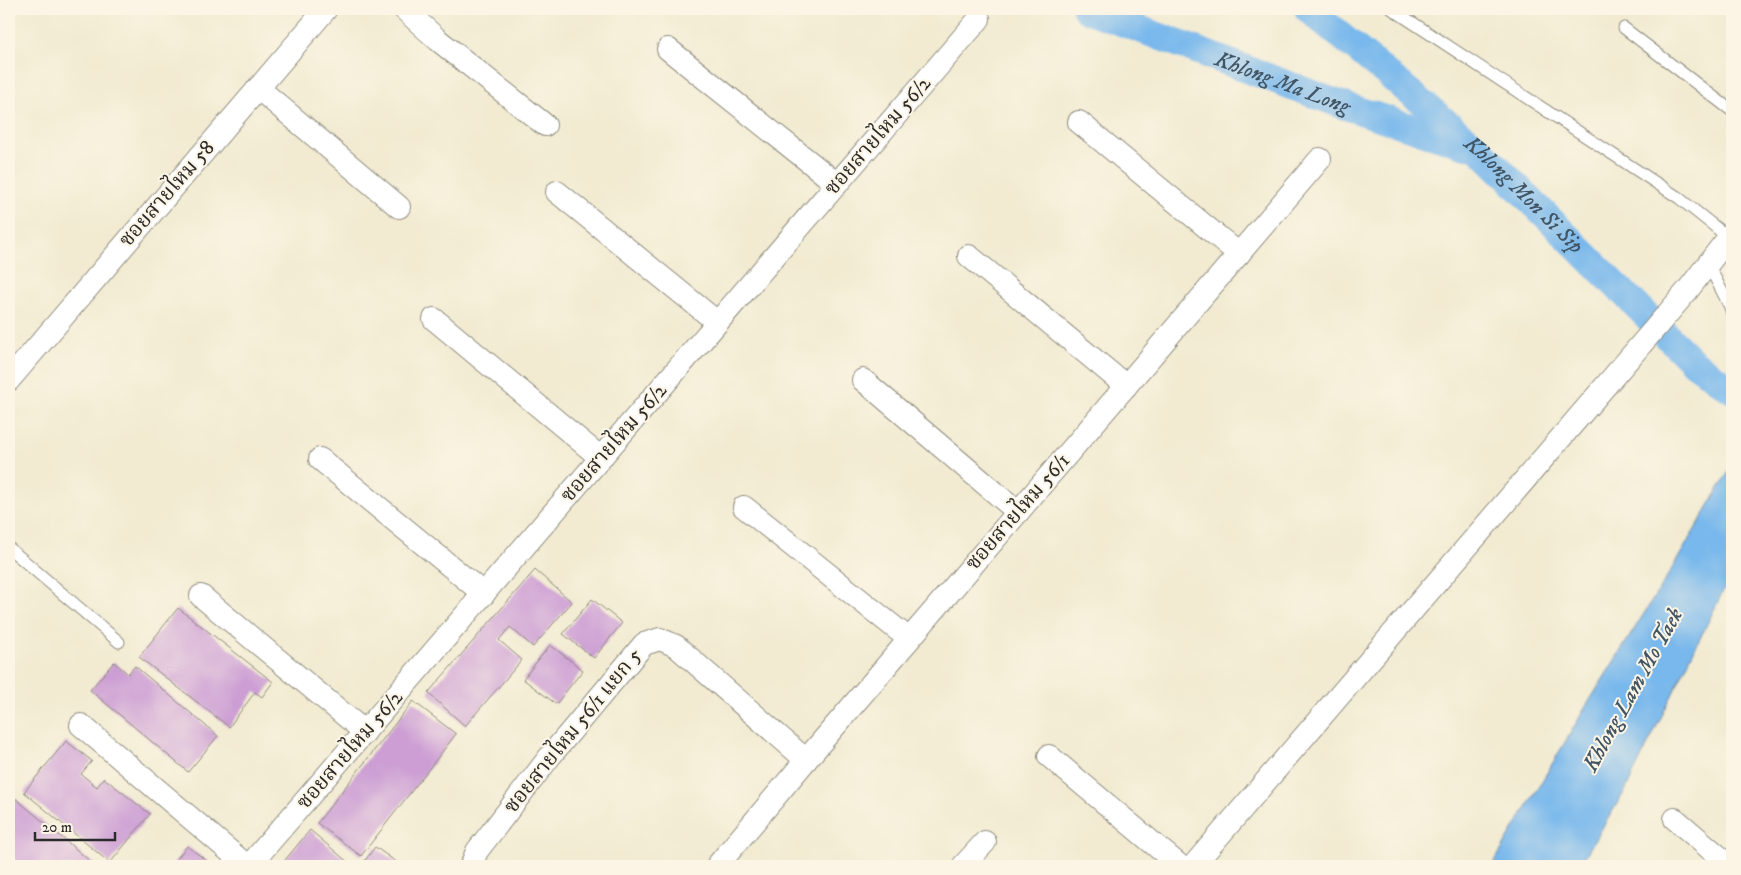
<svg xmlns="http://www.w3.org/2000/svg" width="1741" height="875" font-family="'IM FELL DW Pica','Noto Serif Thai',serif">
<rect width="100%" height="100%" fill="#fcf5e5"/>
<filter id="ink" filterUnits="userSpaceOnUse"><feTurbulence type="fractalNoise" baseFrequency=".02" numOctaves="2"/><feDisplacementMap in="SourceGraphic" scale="10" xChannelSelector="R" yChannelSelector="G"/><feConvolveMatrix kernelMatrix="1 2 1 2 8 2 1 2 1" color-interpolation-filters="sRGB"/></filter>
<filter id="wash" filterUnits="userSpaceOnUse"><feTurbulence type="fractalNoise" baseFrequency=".0096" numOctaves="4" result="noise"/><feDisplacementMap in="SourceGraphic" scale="20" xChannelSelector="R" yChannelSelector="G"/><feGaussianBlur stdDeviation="1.12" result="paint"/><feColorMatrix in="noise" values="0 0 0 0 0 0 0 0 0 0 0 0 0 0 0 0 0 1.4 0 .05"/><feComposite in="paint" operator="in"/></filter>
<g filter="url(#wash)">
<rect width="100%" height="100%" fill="#f2ebd2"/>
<polygon fill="#78b8ec" stroke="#52728c" points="1732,466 1732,573 1626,789 1579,866 1492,866 1588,703 1670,572"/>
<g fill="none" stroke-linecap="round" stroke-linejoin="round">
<g stroke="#78b8ec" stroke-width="28">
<path id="s1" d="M1086,9L1345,106L1465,145"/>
<path id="s2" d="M1308,9L1481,151L1692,361L1732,390"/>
</g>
</g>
<g id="blocks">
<g fill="#cc9ed4">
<polygon points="535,570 572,602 533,647 510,627 499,640 522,660 465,726 428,693"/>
<polygon points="592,599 622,623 594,658 563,634"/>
<polygon points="178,608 273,682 262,697 255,692 229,727 139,657"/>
<polygon points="550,645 583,670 556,704 523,679"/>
<polygon points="114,662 128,674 135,666 218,736 188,772 90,690"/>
<polygon points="413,701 456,734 361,856 317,823"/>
<polygon points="66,741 92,761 81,774 97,787 104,778 150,814 110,863 24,792"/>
<polygon points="15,798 96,866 22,866 9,855 9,805"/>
<polygon points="310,830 350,864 348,866 280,866"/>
<polygon points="187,846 214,866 171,866"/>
<polygon points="375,847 402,866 361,866"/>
</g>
</g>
</g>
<g filter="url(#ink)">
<use href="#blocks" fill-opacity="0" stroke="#8e8b7e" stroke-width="1"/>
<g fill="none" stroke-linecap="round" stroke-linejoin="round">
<defs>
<g id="lane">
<polyline points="1392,9 1679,198 1729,238"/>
<polyline points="1624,28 1732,111"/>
<polyline points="1708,264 1730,307 1732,314"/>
<polyline points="9,548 119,642"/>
</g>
<g id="street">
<polyline points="404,9 438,40 545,125"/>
<polyline points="668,49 837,184"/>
<polyline points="258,88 399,207"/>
<polyline points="1079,122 1239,254"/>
<polyline points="557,192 717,322"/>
<polyline points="969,256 1126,386"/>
<polyline points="434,319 601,458"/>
<polyline points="9,380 326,9"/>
<polyline points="863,380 1018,512"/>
<polyline points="320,459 484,594"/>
<polyline points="744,507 909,639"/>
<polyline points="201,596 365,732"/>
<polyline points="81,725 247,866"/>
<polyline points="1049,756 1180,866"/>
<polyline points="1675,819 1730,866"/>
<polyline points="249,866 979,19"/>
<polyline points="471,866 477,851 551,755 644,644 660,639 676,646 806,760"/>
<polyline points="717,866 806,760 1320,159"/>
<polyline points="963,866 985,842"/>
<polyline points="1193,866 1687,291 1732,233"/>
</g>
</defs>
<use href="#lane" stroke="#8e8b7e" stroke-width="13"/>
<use href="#street" stroke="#8e8b7e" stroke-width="24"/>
<use href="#lane" stroke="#fff" stroke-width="11"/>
<use href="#street" stroke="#fff" stroke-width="22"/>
</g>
</g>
<g text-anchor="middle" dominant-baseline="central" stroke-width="4" stroke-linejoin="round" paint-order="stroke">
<g font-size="21" fill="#2b2b2b" stroke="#fcf5e5">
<text transform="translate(878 136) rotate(-49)">ซอยสายไหม 56/2</text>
<text transform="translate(167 194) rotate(-49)">ซอยสายไหม 58</text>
<text transform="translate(614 443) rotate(-49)">ซอยสายไหม 56/2</text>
<text transform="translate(1018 512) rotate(-49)">ซอยสายไหม 56/1</text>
<text transform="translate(573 731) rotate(-51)">ซอยสายไหม 56/1 แยก 5</text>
<text transform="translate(350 750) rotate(-49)">ซอยสายไหม 56/2</text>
</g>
<g font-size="22" font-style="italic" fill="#425565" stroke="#fcf5e5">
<text stroke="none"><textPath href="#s1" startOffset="210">Khlong Ma Long</textPath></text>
<text stroke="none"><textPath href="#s2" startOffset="285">Khlong Mon Si Sip</textPath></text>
<text transform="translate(1633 690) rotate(-61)">Khlong Lam Mo Taek</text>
</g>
</g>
<rect width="1741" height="875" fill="none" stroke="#fcf5e5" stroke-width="30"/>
<path d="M35 832v8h80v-8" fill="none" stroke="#2b2b2b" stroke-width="2.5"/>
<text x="42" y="832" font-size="15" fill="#2b2b2b" stroke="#fcf5e5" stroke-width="4" paint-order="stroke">20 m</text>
</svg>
